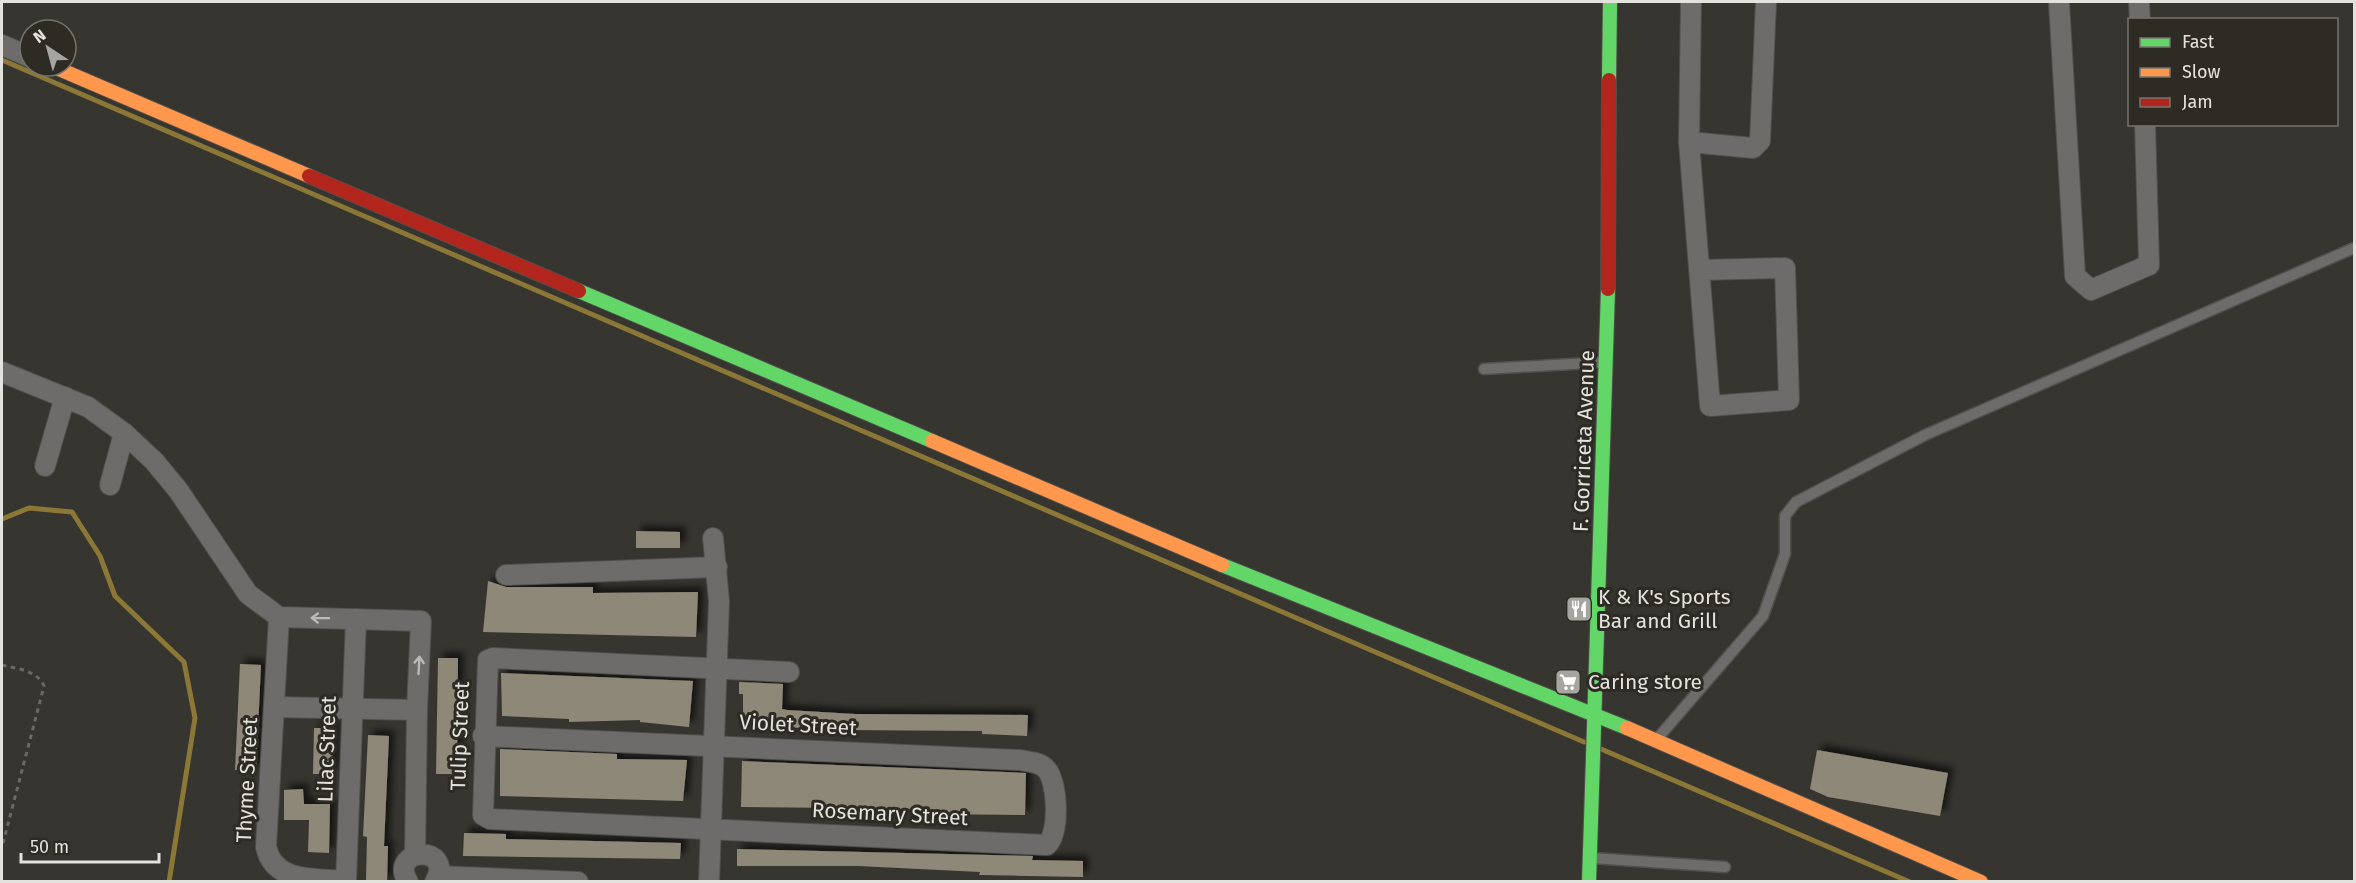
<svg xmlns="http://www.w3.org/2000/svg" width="2356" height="883" font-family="'Fira Sans',sans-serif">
<defs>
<filter id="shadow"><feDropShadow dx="5.5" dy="-5.5" stdDeviation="3" flood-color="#0009"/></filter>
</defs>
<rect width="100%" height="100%" fill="#363530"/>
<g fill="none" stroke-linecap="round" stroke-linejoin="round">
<g stroke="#8c7836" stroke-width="5">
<polyline points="2,60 1584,742"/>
<polyline points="2,519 29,508 72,512 100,556 115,596 184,662 195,718 169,882"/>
<polyline points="1601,749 1910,882"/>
</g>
</g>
<g fill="#8d8878" filter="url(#shadow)">
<polygon points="636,531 680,532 680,548 636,548"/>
<polygon points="488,581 506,587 593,587 593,593 698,592 696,637 483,632"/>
<polygon points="438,658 458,658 457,774 436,774"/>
<polygon points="240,664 261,665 256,770 235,770"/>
<polygon points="501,673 693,681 689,727 640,722 640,720 569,722 569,719 502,716"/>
<polygon points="739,682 783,684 782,709 787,710 855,714 1028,715 1027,736 982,734 982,731 844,730 743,725 743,694 739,694"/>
<polygon points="314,728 333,728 332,774 313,774"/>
<polygon points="368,735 389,736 384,846 388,846 387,882 366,882 367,837 363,836"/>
<polygon points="500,749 617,754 617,759 687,760 683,801 500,796"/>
<polygon points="1817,750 1948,773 1940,816 1828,797 1810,789"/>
<polygon points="742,761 1026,773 1025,815 924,814 924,809 741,807"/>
<polygon points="303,789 304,804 330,804 329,853 308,852 309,820 284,820 284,790"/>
<polygon points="464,833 506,834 506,839 681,843 680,859 463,856"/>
<polygon points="737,849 1033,856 1032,860 1083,861 1083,877 979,875 980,872 858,866 737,866"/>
</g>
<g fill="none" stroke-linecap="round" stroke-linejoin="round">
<defs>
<g id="lane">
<polyline points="1484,369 1607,362"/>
<polyline points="1657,739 1763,616 1785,554 1785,516 1796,502 1925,435 2354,248"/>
<polyline points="1592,858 1725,867"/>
</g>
<g id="street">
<polyline points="1691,2 1689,142 1710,406 1789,400 1785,268 1701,270"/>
<polyline points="2059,2 2075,276 2091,290 2149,265 2145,124"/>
<polyline points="2139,2 2140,20"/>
<polyline points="2,45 30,57"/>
<polyline points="1689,142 1753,148 1760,141 1766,2"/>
<polyline points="2,372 88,407 124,433 154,461 178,490 248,594 279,617 421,621 417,710 415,855"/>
<polyline points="45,466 65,397"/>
<polyline points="110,485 124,433"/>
<polyline points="506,575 717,567"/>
<path d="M279,617L266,847C274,883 314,878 346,881L356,619"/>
<polyline points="275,707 417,710"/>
<path d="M483,736L1020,760C1029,762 1040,762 1046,769C1058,781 1060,832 1047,845L490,819L483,815L488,660L493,658L789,672"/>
<polyline points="438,876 578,882"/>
<path d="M408,882C387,847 456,844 435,882"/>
<polyline points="709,882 719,601 713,538"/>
</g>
<g id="fast">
<polyline points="1609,80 1610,2"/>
<polyline points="579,291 932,441"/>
<polyline points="1222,565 1627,728"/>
<polyline points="1589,882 1608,289"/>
</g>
<g id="slow">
<polyline points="52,66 309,176"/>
<polyline points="932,441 1222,565"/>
<polyline points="1627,728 1981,882"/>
</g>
<g id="jam">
<polyline points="309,176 579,291"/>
<polyline points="1608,289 1609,80"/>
</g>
</defs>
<use href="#lane" stroke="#51504d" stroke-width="13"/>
<use href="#street" stroke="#51504d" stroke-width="22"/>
<use href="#fast" stroke="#51504d" stroke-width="16"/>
<use href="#slow" stroke="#51504d" stroke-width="16"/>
<use href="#jam" stroke="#51504d" stroke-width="16"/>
<path stroke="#6a6966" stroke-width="3" stroke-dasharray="4.5 4.5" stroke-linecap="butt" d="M2,665C17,669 37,670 44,686L2,847"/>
<use href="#lane" stroke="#6d6c6a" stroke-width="10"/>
<use href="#street" stroke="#6d6c6a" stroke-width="20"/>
<use href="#fast" stroke="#63d668" stroke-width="14"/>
<use href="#slow" stroke="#ff974d" stroke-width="14"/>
<use href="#jam" stroke="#b3261e" stroke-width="14"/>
</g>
<defs><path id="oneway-shaft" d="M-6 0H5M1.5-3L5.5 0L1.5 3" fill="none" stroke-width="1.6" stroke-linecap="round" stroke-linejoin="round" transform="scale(1.5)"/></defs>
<g stroke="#bab9b5">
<use href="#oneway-shaft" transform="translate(320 618) rotate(-179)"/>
<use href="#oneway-shaft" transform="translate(419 665) rotate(-87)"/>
</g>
<defs>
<symbol id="restaurant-square" viewBox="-11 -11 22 22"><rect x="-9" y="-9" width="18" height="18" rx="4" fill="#a6a5a0" stroke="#2e2b25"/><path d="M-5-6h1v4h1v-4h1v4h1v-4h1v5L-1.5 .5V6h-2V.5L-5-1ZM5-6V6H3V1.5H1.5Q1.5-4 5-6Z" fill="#fff"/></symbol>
<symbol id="supermarket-square" viewBox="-11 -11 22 22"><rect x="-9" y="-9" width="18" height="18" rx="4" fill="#a6a5a0" stroke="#2e2b25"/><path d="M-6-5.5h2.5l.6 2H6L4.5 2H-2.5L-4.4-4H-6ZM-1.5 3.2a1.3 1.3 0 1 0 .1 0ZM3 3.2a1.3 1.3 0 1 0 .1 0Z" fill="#fff"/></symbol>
</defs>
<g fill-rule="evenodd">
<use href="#restaurant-square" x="1564" y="594" width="30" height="30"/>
<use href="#supermarket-square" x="1553" y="667" width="30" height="30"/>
</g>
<g text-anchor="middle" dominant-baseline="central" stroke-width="6" stroke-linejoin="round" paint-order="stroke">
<g font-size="21" fill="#e3e2dd" stroke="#2e2b25">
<text transform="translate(1584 441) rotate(-88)">F. Gorriceta Avenue</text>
<text transform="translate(798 725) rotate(3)">Violet Street</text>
<text transform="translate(460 736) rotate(-88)">Tulip Street</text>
<text transform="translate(327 749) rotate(-88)">Lilac Street</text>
<text transform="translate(247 780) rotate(-87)">Thyme Street</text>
<text transform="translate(890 814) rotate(3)">Rosemary Street</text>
</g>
<g font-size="21" fill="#e3e2dd" stroke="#2e2b25" text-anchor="start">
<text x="1598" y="597">K &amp; K's Sports<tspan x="1598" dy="24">Bar and Grill</tspan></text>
<text x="1588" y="682">Caring store</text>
</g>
</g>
<rect width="2356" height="883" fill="none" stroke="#e3e2dd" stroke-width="6"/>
<rect x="2128" y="18" width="210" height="108" fill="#2e2b25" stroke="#76746f" stroke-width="1.5"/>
<rect x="2140" y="38" width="30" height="9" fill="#63d668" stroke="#76746f" stroke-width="1.5"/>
<text x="2182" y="48" font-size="18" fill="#e3e2dd">Fast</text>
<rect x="2140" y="68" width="30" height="9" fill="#ff974d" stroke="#76746f" stroke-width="1.5"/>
<text x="2182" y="78" font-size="18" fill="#e3e2dd">Slow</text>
<rect x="2140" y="98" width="30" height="9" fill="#b3261e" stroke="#76746f" stroke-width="1.5"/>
<text x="2182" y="108" font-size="18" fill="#e3e2dd">Jam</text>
<g transform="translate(48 48) rotate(324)"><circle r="28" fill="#2e2b25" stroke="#76746f" stroke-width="1.5"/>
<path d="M0-4.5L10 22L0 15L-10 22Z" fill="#a6a5a0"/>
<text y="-9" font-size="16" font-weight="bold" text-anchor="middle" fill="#e3e2dd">N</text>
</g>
<path d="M21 853v9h138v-9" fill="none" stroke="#e3e2dd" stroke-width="3"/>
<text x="30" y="853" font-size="18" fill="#e3e2dd" stroke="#2e2b25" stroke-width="4.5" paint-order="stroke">50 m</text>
</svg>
